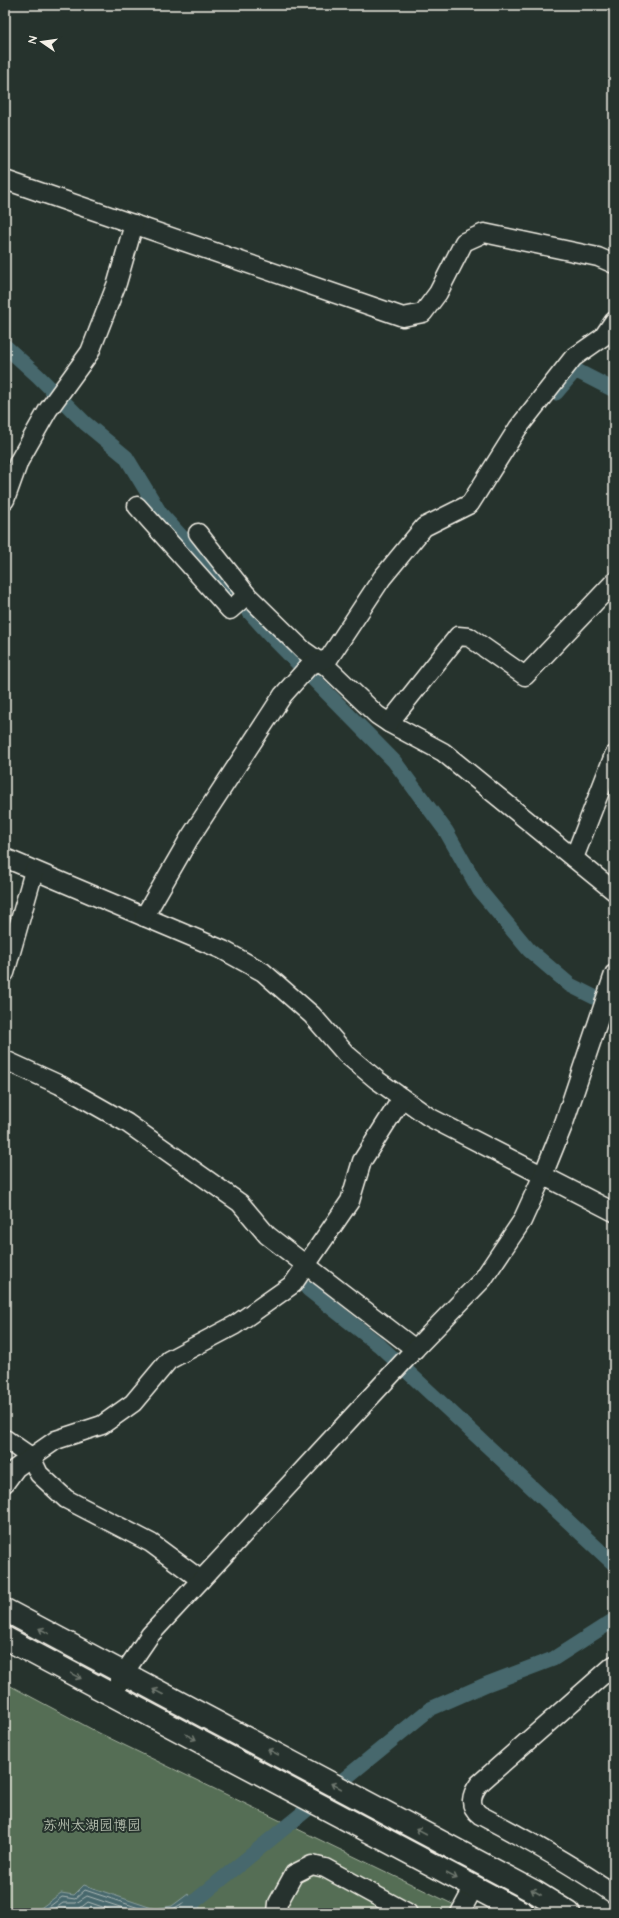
<svg xmlns="http://www.w3.org/2000/svg" width="619" height="1918" font-family="'Architects Daughter','LXGW WenKai TC',sans-serif">
<rect width="100%" height="100%" fill="#26332d"/>
<filter id="ink" filterUnits="userSpaceOnUse"><feTurbulence type="fractalNoise" baseFrequency=".025" numOctaves="2"/><feDisplacementMap in="SourceGraphic" scale="8" xChannelSelector="R" yChannelSelector="G"/><feConvolveMatrix kernelMatrix="1 2 1 2 8 2 1 2 1" color-interpolation-filters="sRGB"/></filter>
<g filter="url(#ink)">
<polygon fill="#546e54" stroke="#a4b09e" points="5,1683 99,1733 471,1913 5,1913"/>
<polygon fill="#47686d" stroke="#8c9f9e" points="84,1885 155,1909 172,1906 188,1894 201,1909 199,1913 34,1913 61,1893 74,1895"/>
<g fill="none" stroke-linecap="round" stroke-linejoin="round">
<g stroke="#afbab7" stroke-width="1">
<polyline points="41,1913 62,1897 75,1899 85,1890 154,1913 173,1909 188,1900 196,1909 196,1913"/>
<polyline points="49,1913 63,1903 76,1903 87,1896 138,1913"/>
<polyline points="59,1913 65,1909 79,1909 88,1902 120,1913"/>
</g>
<g stroke="#47686d" stroke-width="15">
<polyline points="5,346 38,376 85,423 126,457 160,513 272,637 394,761 446,831 480,891 529,950 570,985 614,1007"/>
<polyline points="556,393 573,373 579,372 614,390"/>
<polyline points="308,1289 379,1345 614,1564"/>
<polyline points="184,1913 195,1901 430,1709 487,1684 553,1659 614,1620"/>
</g>
<defs>
<g id="minor">
<polyline points="5,180 403,317 423,313 438,293 464,242 484,233 598,257 614,264"/>
<polyline points="5,500 19,461 48,410 90,352 117,283 134,224"/>
<polyline points="137,506 230,610 247,595"/>
<polyline points="198,533 247,595 303,650 327,667 377,715 389,723 443,752 614,891"/>
<polyline points="389,723 458,636 469,637 525,676 614,582"/>
<polyline points="5,858 223,950 263,972 312,1015 346,1054 377,1080 429,1117 614,1212"/>
<polyline points="574,858 614,755"/>
<polyline points="144,917 189,839 283,695 309,666 329,658 382,578 424,527 470,504 518,428 573,358 603,337 614,321"/>
<polyline points="5,973 34,871"/>
<polyline points="5,1060 60,1085 127,1123 240,1203 267,1235 415,1349"/>
<polyline points="5,1439 31,1457 39,1474 66,1499 151,1543 201,1580"/>
<polyline points="5,1483 16,1468 56,1440 102,1425 133,1403 169,1360 235,1325 293,1284 350,1201 362,1161 402,1098"/>
<path d="M614,1665L479,1784C471,1795 468,1806 480,1815C526,1839 571,1864 614,1894"/>
<polyline points="113,1696 124,1673 150,1635 415,1349 483,1279 522,1221 543,1175 564,1123 614,974"/>
<polyline points="277,1913 278,1903 294,1874 312,1865 325,1868 408,1913"/>
<polyline points="460,1913 474,1887"/>
</g>
<g id="major">
<polyline points="5,1610 535,1892 569,1913"/>
<polyline points="5,1638 523,1913"/>
</g>
</defs>
<use href="#minor" stroke="#f4f1e8" stroke-width="21"/>
<use href="#major" stroke="#f4f1e8" stroke-width="25"/>
<use href="#minor" stroke="#26332d" stroke-width="18"/>
<use href="#major" stroke="#26332d" stroke-width="22"/>
</g>
<defs><path id="oneway-shaft" d="M-6 0H5M1.5-3L5.5 0L1.5 3" fill="none" stroke-width="1.6" stroke-linecap="round" stroke-linejoin="round"/></defs>
<g stroke="#6e766e">
<use href="#oneway-shaft" transform="translate(44 1631) rotate(-152)"/>
<use href="#oneway-shaft" transform="translate(76 1676) rotate(28)"/>
<use href="#oneway-shaft" transform="translate(158 1692) rotate(-152)"/>
<use href="#oneway-shaft" transform="translate(191 1737) rotate(28)"/>
<use href="#oneway-shaft" transform="translate(273 1752) rotate(-152)"/>
<use href="#oneway-shaft" transform="translate(336 1786) rotate(-152)"/>
<use href="#oneway-shaft" transform="translate(421 1831) rotate(-152)"/>
<use href="#oneway-shaft" transform="translate(452 1876) rotate(28)"/>
<use href="#oneway-shaft" transform="translate(536 1892) rotate(-150)"/>
</g>
</g>
<g text-anchor="middle" dominant-baseline="central" stroke-width="4" stroke-linejoin="round" paint-order="stroke">
<g font-size="14" fill="#b4bdad" stroke="#26332d">
<text x="92" y="1826">苏州太湖园博园</text>
</g>
</g>
<rect width="619" height="1918" fill="none" stroke="#26332d" stroke-width="20"/>
<rect x="10" y="10" width="599" height="1898" fill="none" stroke="#f4f1e8" stroke-width="1.5" filter="url(#ink)"/>
<g transform="translate(42 42) rotate(283)" stroke="#26332d" stroke-width="3" paint-order="stroke">
<path d="M0-3L7 15L0 10L-7 15Z" fill="#f4f1e8"/>
<text y="-6" font-size="11" font-weight="bold" text-anchor="middle" fill="#f4f1e8">N</text>
</g>
</svg>
